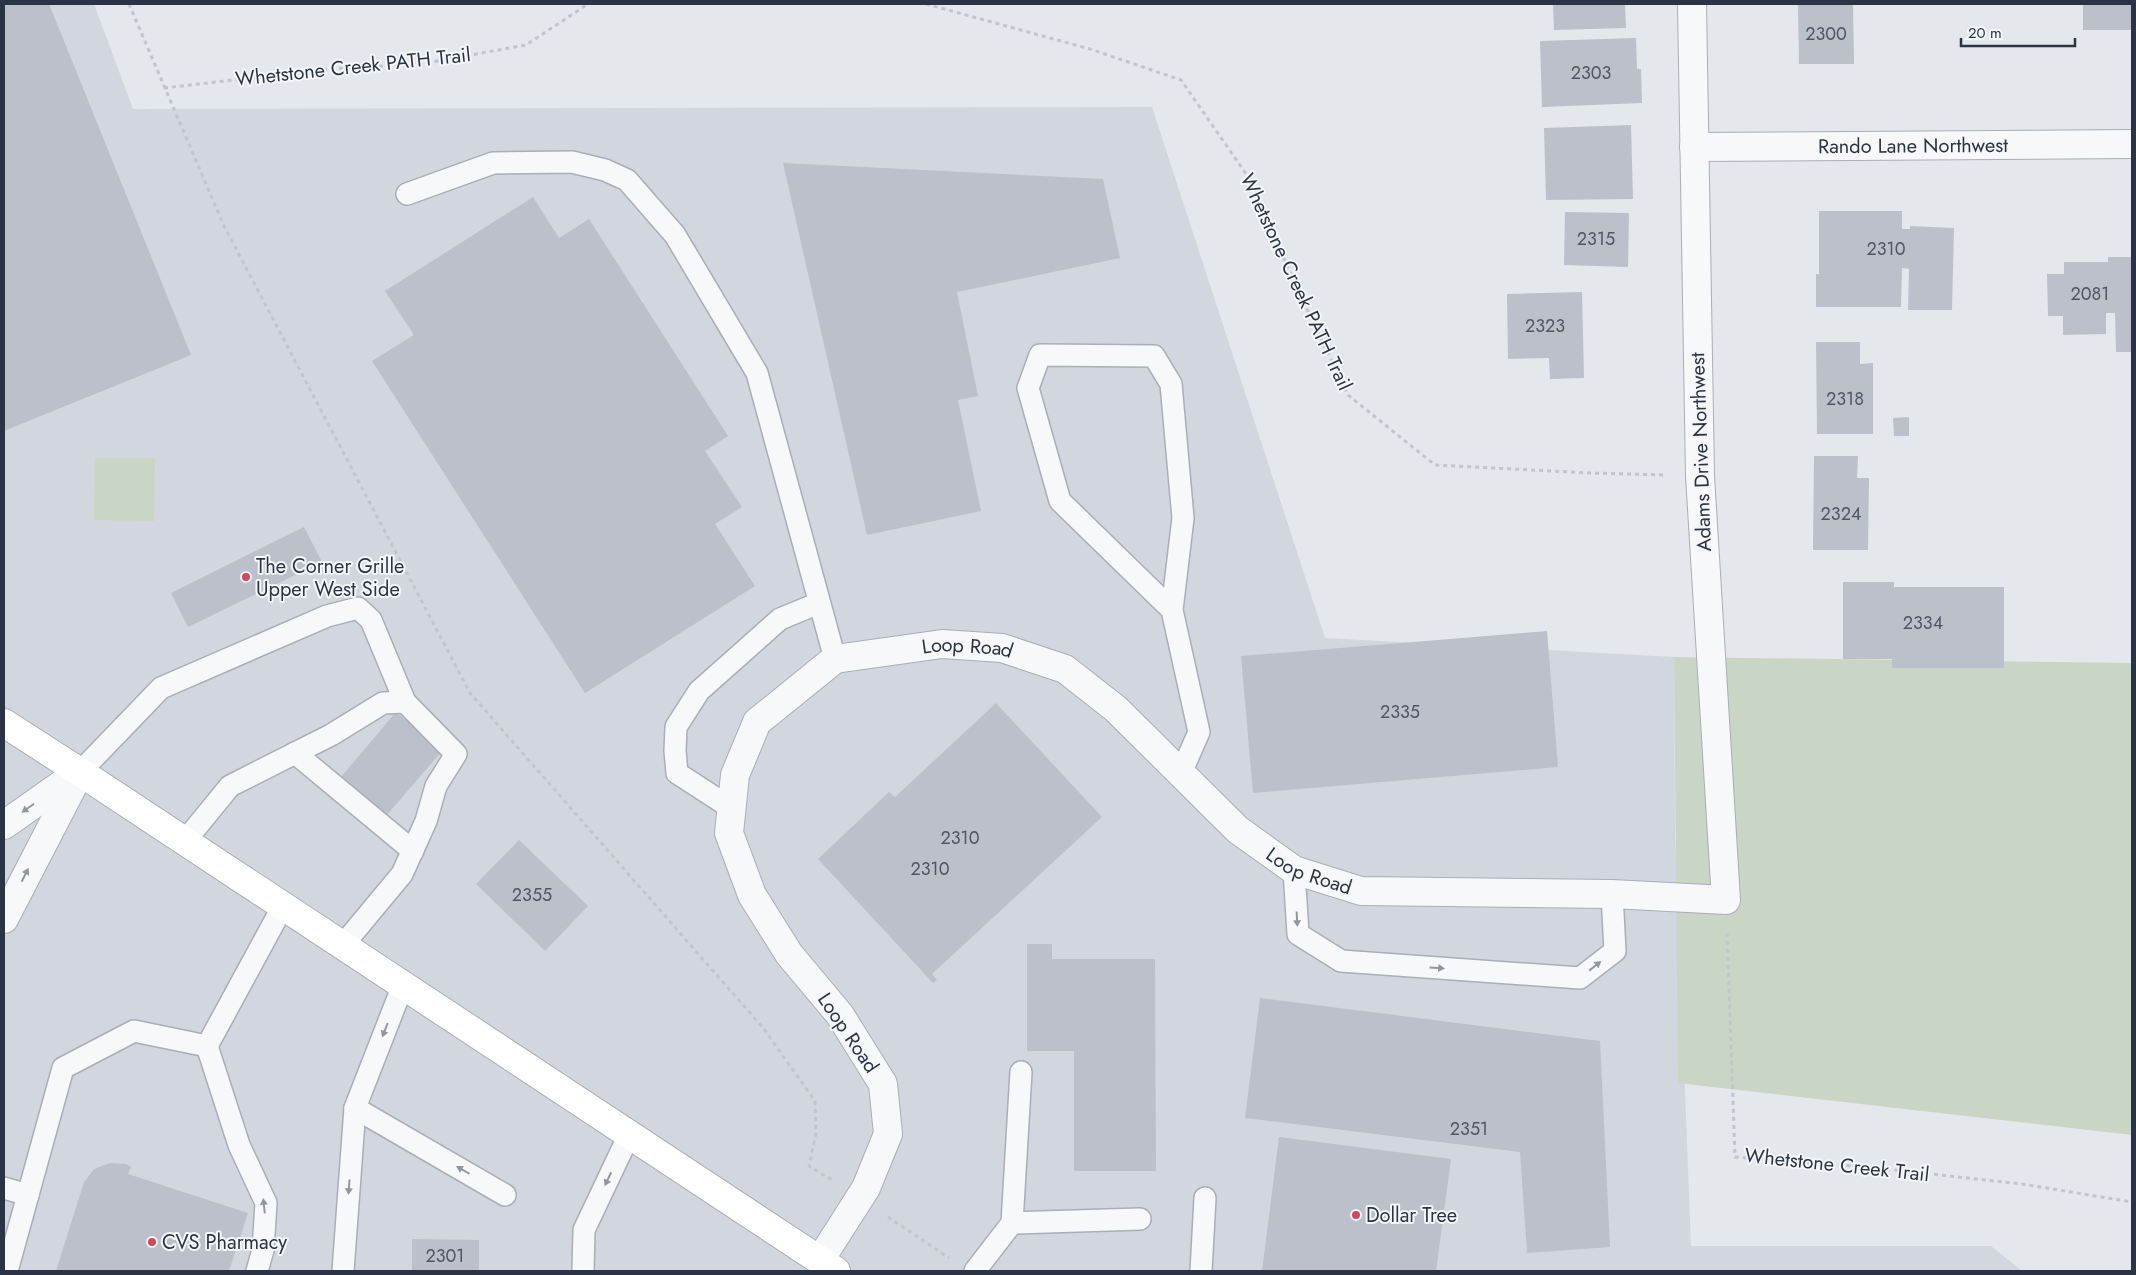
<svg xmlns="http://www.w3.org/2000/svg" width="2136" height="1275" font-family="Jost,sans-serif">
<rect width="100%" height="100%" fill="#e4e7ec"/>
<polygon fill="#d2d6de" points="4,4 94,4 133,109 1152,107 1325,638 1674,657 1675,834 1691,1246 1991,1246 2022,1271 4,1271"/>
<g fill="#c9d6c5">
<polygon points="95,458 155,458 154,521 94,520"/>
<polygon points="1674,657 2132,663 2132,1135 1678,1083"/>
</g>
<g fill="#bbc0ca">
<polygon points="4,4 49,4 191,355 4,431"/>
<polygon points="1553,4 1625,4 1626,28 1554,30"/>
<polygon points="1798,4 1853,4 1854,64 1799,64"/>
<rect x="2083" y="4" width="49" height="26"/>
<polygon points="1636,38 1637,69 1641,69 1642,103 1542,107 1540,41"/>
<polygon points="1631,125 1633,199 1546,200 1544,128"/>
<polygon points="783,163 1103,179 1120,258 957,292 978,396 958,400 981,511 867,535"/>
<polygon points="533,197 559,238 589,219 728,436 705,451 742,507 715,524 755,586 585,693 372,361 414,335 385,291"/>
<polygon points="1819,211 1902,211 1902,229 1910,229 1910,226 1954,228 1952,310 1908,310 1909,269 1902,268 1901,307 1816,307 1816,274 1819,274"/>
<polygon points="1565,212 1629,213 1628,267 1564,265"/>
<polygon points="2108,257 2132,257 2132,352 2116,352 2115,313 2106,313 2106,334 2063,335 2063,316 2048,316 2047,274 2064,274 2064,262 2108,262"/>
<polygon points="1582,292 1584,378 1550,379 1549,358 1508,359 1507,294"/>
<polygon points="1816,342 1860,342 1860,364 1873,363 1873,434 1817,434"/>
<polygon points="1909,417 1909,436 1894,436 1893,418"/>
<polygon points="1814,456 1858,456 1857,478 1869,478 1868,550 1813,550"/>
<polygon points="304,527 322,562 188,627 171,593"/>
<polygon points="1843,582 1894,582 1894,587 2004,587 2004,668 1892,668 1892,659 1843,659"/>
<polygon points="1547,631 1558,767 1253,793 1241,656"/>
<polygon points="996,703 1102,817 932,974 937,980 933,983 818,859 889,792 895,797"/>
<polygon points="396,712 442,751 386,816 341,777"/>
<polygon points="519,840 588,906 545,951 476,884"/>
<polygon points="1027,944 1052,944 1052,959 1155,959 1156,1171 1074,1171 1074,1051 1027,1051"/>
<polygon points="1260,998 1600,1041 1610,1247 1527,1253 1520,1152 1245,1118"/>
<polygon points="1279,1137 1451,1159 1436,1271 1262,1271"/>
<polygon points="110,1163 126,1164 131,1167 128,1174 248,1213 229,1271 56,1271 84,1182 94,1169"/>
<polygon points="412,1239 479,1240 479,1271 412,1271"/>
</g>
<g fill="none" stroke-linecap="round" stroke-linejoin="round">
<defs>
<g id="service">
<polyline points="407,194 493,163 572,162 605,170 627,180 675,235 757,373 835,659"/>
<polyline points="1172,610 1060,501 1028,388 1040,355 1154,356 1171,384 1183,518 1172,610 1199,732 1181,773"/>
<polyline points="295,753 413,851"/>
<polyline points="80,772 161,688 327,616 358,608 371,620 405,702"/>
<polyline points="731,808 677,773 675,751 676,727 699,691 780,619 819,603"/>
<polyline points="185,841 230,786 331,735 383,703 405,702 456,754 436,786 426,821 402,874 343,945"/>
<polyline points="1294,870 1298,934 1341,961 1580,978 1615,951 1612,894"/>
<polyline points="207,1046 239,1145 266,1203 263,1250 257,1271"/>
<polyline points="355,1108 505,1195"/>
<polyline points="4,1188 28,1195"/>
<polyline points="1012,1223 1140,1219"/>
<polyline points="7,1271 63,1068 134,1031 207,1046 283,906"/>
<polyline points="343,1271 355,1108 403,985"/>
<polyline points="583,1271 584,1230 629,1135"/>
<polyline points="975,1271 1012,1223 1021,1072"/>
<polyline points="1201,1271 1205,1198"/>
</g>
<g id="minor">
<path id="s1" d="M1694,147L2132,144"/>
<path id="s2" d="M820,1260L866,1188L888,1134L883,1084L840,1015L789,954L752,895L729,833L735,775L757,722L835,659L942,644L1002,648L1065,669L1116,709L1238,830L1294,870L1361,891L1612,894L1726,900L1700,476L1692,4"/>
</g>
<g id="tertiary">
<polyline points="4,825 75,775"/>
<polyline points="4,919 80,772"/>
</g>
<polyline id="secondary" points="4,723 80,772 836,1271"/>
</defs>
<use href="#service" stroke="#a9aeb7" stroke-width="24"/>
<use href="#minor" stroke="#a9aeb7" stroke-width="30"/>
<use href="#tertiary" stroke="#a9aeb7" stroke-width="30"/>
<use href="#secondary" stroke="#a9aeb7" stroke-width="30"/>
<g stroke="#c2c5cb" stroke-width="3" stroke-dasharray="4 4" stroke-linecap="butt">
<polyline points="129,4 224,226 470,693 764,1029 815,1101 816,1133 809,1166 832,1180"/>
<polyline points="926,4 1090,49 1181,80 1251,181 1294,282 1348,395 1435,465 1590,473 1666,475"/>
<polyline points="164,88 329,69 421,64 526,45 588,4"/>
<polyline points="1727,933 1735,1157 1867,1167 2022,1184 2132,1202"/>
<polyline points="888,1217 949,1258"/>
</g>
<use href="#service" stroke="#f7f8fa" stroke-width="21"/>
<use href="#minor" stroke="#f7f8fa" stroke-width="28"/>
<use href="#tertiary" stroke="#f7f8fa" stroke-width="28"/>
<use href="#secondary" stroke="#fff" stroke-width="28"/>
</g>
<defs><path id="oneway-solid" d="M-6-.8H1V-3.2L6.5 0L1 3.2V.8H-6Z" transform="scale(1.25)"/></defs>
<g fill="#9196a0">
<use href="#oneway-solid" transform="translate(28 808) rotate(145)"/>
<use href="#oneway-solid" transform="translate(25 875) rotate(-64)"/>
<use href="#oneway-solid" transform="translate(1297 919) rotate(87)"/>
<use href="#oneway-solid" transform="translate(1595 966) rotate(-38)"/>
<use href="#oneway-solid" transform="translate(1437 968) rotate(4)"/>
<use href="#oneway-solid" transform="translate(385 1030) rotate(111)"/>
<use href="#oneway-solid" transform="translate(463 1170) rotate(-150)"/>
<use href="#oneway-solid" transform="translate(608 1179) rotate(115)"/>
<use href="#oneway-solid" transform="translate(349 1187) rotate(94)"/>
<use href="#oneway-solid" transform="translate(264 1206) rotate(-96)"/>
</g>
<g fill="#d1495b" stroke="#f4f6f9" stroke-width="2">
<circle cx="246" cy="577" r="5"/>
<circle cx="1356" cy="1215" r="5"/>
<circle cx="152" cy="1242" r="5"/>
</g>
<g text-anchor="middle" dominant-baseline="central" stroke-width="4" stroke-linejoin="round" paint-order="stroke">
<g font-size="18" fill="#4f5766">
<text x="1826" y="34">2300</text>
<text x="1591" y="73">2303</text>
<text x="1596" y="239">2315</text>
<text x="1886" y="249">2310</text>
<text x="2090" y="294">2081</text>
<text x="1545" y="326">2323</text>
<text x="1845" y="399">2318</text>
<text x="1841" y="514">2324</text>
<text x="1923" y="623">2334</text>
<text x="1400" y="712">2335</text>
<text x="960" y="838">2310</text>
<text x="930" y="869">2310</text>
<text x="532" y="895">2355</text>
<text x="1469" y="1129">2351</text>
<text x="445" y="1256">2301</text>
</g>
<g font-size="20" fill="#2b3445" stroke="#f4f6f9">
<text transform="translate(353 67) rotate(-6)">Whetstone Creek PATH Trail</text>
<text stroke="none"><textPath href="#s1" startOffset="219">Rando Lane Northwest</textPath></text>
<text transform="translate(1296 282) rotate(65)">Whetstone Creek PATH Trail</text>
<text transform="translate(1701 452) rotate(-92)">Adams Drive Northwest</text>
<text stroke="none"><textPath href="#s2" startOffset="840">Loop Road</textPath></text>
<text stroke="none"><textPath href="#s2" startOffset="1261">Loop Road</textPath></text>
<text transform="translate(848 1033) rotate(56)">Loop Road</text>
<text transform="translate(1837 1165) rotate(6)">Whetstone Creek Trail</text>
</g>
<g font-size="20" fill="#2b3445" stroke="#f4f6f9" text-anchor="start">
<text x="256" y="566">The Corner Grille<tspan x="256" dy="23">Upper West Side</tspan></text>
<text x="1366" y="1215">Dollar Tree</text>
<text x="162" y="1242">CVS Pharmacy</text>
</g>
</g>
<rect width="2136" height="1275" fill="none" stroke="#2b3445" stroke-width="10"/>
<path d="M1961 38v8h114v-8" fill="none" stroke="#2b3445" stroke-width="2.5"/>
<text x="1968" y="38" font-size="15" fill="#2b3445" stroke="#f4f6f9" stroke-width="4" paint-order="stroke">20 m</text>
</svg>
